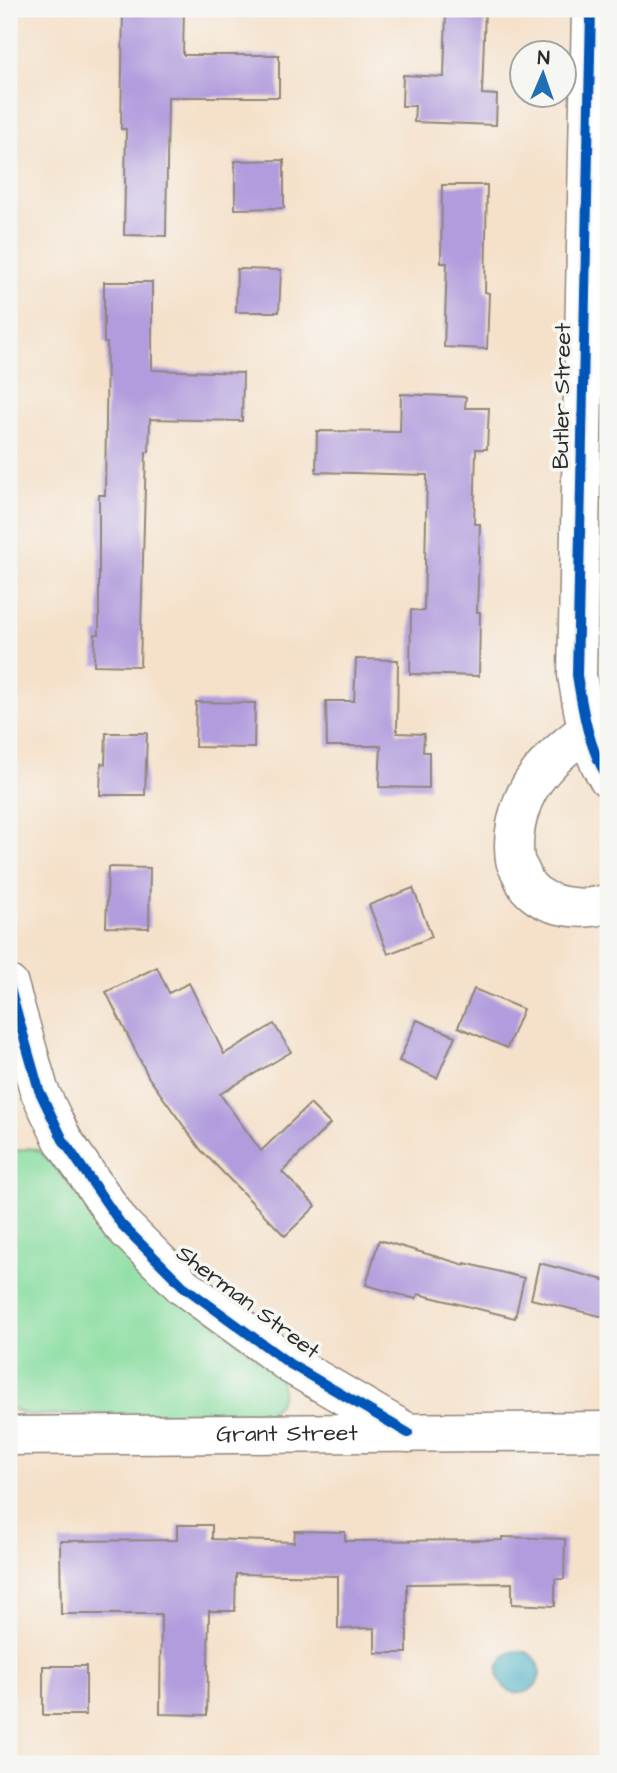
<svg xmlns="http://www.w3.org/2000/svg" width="617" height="1773" font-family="'Architects Daughter',sans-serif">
<rect width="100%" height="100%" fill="#f6f6f2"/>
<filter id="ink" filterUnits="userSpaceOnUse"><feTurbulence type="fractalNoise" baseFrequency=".0143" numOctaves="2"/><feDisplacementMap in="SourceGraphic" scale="14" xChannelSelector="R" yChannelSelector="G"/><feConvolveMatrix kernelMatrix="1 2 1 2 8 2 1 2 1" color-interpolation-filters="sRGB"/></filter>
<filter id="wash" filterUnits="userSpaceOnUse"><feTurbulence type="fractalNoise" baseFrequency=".00686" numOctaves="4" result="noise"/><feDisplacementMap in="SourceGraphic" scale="28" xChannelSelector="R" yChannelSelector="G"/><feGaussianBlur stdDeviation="1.57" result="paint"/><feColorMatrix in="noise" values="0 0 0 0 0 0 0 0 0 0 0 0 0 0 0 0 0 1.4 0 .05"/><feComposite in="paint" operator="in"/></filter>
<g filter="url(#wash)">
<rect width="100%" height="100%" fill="#f5e1ca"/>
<path fill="#89dda0" stroke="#5a8466" stroke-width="2" d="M30,1148L40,1151L122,1244L277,1375C287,1389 282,1402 269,1412L28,1415L9,1408V1156L13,1152Z"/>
<circle fill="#44aec2" stroke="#386c76" stroke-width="2" cx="519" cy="1672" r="21"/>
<g id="blocks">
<g fill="#b19cdd">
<polygon points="123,9 184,9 183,55 279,55 279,97 168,97 166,236 124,235 126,129 121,129"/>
<polygon points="446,9 485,9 482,94 497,95 496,125 414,122 415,106 402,106 403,75 444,77"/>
<polygon points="284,160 284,208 235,209 235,161"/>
<polygon points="442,185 487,185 485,292 489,293 487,349 444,347 447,263 441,263"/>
<polygon points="237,269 281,270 279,312 236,312"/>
<polygon points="104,282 152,282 152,370 243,373 242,421 150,419 149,452 146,452 140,666 94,665 95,634 99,634 99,495 105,495 107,343 104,343"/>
<polygon points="401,394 466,397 465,408 489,408 487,449 476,449 474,524 480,524 477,612 480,612 479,676 410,674 411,610 424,611 427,475 316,472 317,431 400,432"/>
<polygon points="356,659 398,660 397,733 424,734 423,752 429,752 429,788 379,787 381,746 327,746 326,701 354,701"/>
<polygon points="196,702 255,703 254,748 195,747"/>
<polygon points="106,733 147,733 145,795 100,795 101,763 105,764"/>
<polygon points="108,867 150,868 149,928 106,927"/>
<polygon points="413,888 432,937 388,954 369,905"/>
<polygon points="157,967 169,993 189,983 224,1054 274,1024 291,1052 220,1094 261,1151 310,1104 330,1124 282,1172 316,1206 285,1236 201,1150 149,1078 106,992"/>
<polygon points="474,989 523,1009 507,1048 458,1027"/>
<polygon points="417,1020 455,1036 437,1078 399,1061"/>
<polygon points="379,1240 465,1265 465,1263 524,1278 515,1318 418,1294 416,1299 366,1285"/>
<polygon points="539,1263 608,1281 608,1318 531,1299"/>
<polygon points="177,1525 212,1525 212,1539 294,1542 295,1531 345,1532 345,1541 502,1540 502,1537 565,1539 564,1579 555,1579 555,1606 512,1604 512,1583 407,1584 407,1653 375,1653 375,1628 338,1629 338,1576 236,1574 235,1611 209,1611 207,1715 160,1714 161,1614 61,1614 60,1541 177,1540"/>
<rect x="43" y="1666" width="43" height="49"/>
</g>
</g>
</g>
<g filter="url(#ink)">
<use href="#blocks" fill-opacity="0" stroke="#90867a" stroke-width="2"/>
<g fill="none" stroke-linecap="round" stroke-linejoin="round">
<defs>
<g id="street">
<path d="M591,9L577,675C583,711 588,747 608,778"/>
<path d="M587,730C563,748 534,772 523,801C516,819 512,839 515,859C515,864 519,868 521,873C523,877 525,884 528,887C546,908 584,912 608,903"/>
<polyline points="9,985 39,1090 63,1140 121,1224 183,1286 290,1364 408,1433"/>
<path id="s1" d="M9,1436L608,1431"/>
</g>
</defs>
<use href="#street" stroke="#90867a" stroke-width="41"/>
<use href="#street" stroke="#fff" stroke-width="38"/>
<defs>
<g id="cycleway">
<path d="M591,9L577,675C583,711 588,747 608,778"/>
<polyline points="9,985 39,1090 63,1140 121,1224 183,1286 290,1364 408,1433"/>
</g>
</defs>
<use href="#cycleway" stroke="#f6f6f2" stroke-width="15"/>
<use href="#cycleway" stroke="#0057b8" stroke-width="10"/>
</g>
</g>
<g text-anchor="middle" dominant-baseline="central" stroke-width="7" stroke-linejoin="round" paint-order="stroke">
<g font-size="23" fill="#2b2b2b" stroke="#f6f6f2">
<text transform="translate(562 396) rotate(-89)">Butler Street</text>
<text transform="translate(248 1302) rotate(37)">Sherman Street</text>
<text stroke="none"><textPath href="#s1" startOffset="278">Grant Street</textPath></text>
</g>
</g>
<rect width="617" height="1773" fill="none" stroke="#f6f6f2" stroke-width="35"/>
<g transform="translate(543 74) rotate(2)"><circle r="33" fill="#f6f6f2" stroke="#a5a5a2" stroke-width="2"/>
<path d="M0-5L12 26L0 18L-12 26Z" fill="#1f6fb2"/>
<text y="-10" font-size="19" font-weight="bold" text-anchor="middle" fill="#2b2b2b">N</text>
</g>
</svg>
